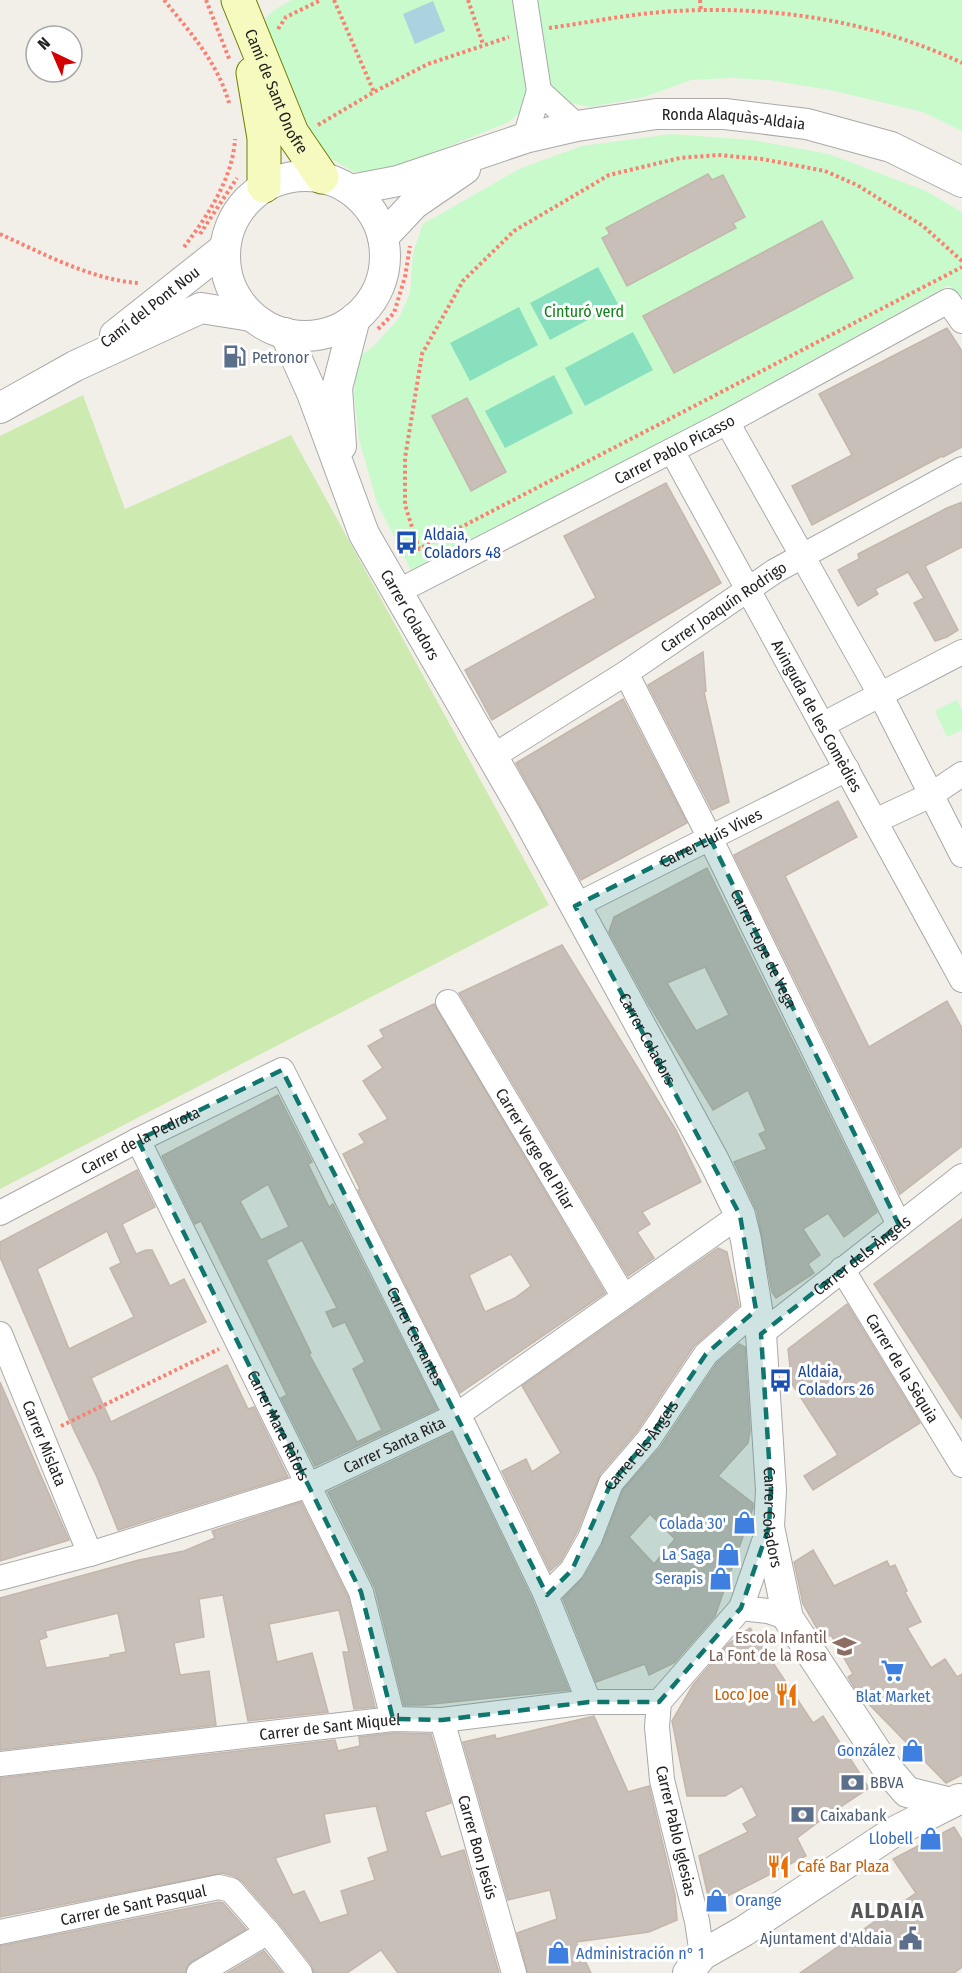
<svg xmlns="http://www.w3.org/2000/svg" width="962" height="1973" font-family="'Fira Sans Condensed',sans-serif">
<rect width="100%" height="100%" fill="#f2efe9"/>
<polygon fill="#cdebb0" points="83,395 125,509 291,435 549,905 0,1189 0,436"/>
<g fill="#c8facc">
<polygon points="292,0 515,0 529,104 509,122 385,172 354,172 321,153 298,135 260,23 274,10"/>
<polygon points="532,0 962,0 962,131 923,112 830,90 769,80 731,78 691,80 644,97 591,107 545,99"/>
<polygon points="671,134 752,140 829,154 926,191 962,212 962,301 949,285 738,401 653,450 412,572 377,503 359,439 354,395 357,358 374,346 399,318 410,293 413,253 423,224 521,168 582,146"/>
<polygon points="957,700 962,710 962,730 947,737 935,711"/>
</g>
<g fill="#88e0be">
<polygon points="598,267 618,304 550,340 530,303"/>
<polygon points="519,307 538,345 470,381 450,343"/>
<polygon points="633,332 653,370 585,406 565,368"/>
<polygon points="554,375 573,413 505,448 485,411"/>
</g>
<polygon fill="#aad3df" points="433,1 445,31 415,44 403,14"/>
<g fill="#c7bfb8" stroke="#c4b6ab" stroke-width="1.5" fill-rule="evenodd">
<polygon points="708,174 712,180 723,175 745,217 733,223 736,228 627,286 602,238 610,234 606,228"/>
<polygon points="822,221 853,278 674,373 643,316"/>
<polygon points="947,328 962,351 962,447 943,457 942,456 812,525 792,486 852,455 819,394"/>
<polygon points="467,398 506,472 471,491 432,416"/>
<polygon points="666,483 721,583 492,720 465,670 596,598 564,536"/>
<polygon points="962,502 962,547 925,566 958,630 947,637 935,641 914,603 924,598 908,572 875,589 878,594 858,606 838,570 859,559 858,554 947,508"/>
<polygon points="703,652 706,691 704,692 729,802 712,810 648,685"/>
<polygon points="623,699 687,823 581,880 516,763"/>
<polygon points="838,801 857,837 785,876 869,1047 947,1001 962,1028 962,1146 900,1194 734,855"/>
<path d="M707,868L877,1212L844,1237L828,1213L803,1229L820,1255L808,1264L814,1273L776,1298L772,1292L757,1211L734,1162L767,1149L759,1134L766,1131L748,1090L713,1110L648,1003L609,932L614,917ZM705,967L729,1015L696,1031L667,983Z"/>
<polygon points="562,945 676,1130 701,1182 642,1212 650,1224 637,1232 654,1258 628,1276 459,993"/>
<path d="M434,1004L605,1293L460,1393L358,1190L360,1189L343,1154L365,1143L359,1134L388,1119L363,1081L383,1068L368,1046L384,1037L380,1030ZM511,1254L531,1286L515,1298L485,1312L469,1275Z"/>
<path d="M278,1095L312,1162L308,1164L329,1207L333,1204L437,1409L315,1466L281,1398L287,1395L235,1290L201,1221L195,1224L162,1156ZM268,1184L289,1227L261,1240L240,1201ZM302,1240L337,1308L326,1312L333,1327L345,1322L365,1362L353,1369L382,1430L357,1442L309,1354L311,1353L266,1260Z"/>
<path d="M137,1170L155,1207L122,1224L136,1254L146,1250H152L170,1286L184,1279L206,1322L91,1378L111,1422L227,1365L248,1409L254,1407L288,1477L118,1530L97,1477L74,1430L0,1257V1242ZM107,1231L121,1263L110,1268L134,1317L69,1349L37,1269Z"/>
<polygon points="962,1219 962,1419 874,1284"/>
<polygon points="718,1248 727,1252 739,1306 694,1346 637,1431 600,1474 577,1532 561,1561 550,1571 502,1471 526,1459 532,1472 561,1453 522,1386"/>
<polygon points="847,1304 920,1423 813,1490 804,1476 838,1455 792,1384 788,1349"/>
<path d="M739,1344L745,1347L750,1431L748,1443L718,1476L753,1503V1508L715,1616L674,1663L649,1675L645,1664L596,1682L563,1599L584,1577L602,1545L623,1490L660,1448L717,1363ZM650,1514L675,1539L654,1564L629,1537Z"/>
<polygon points="0,1382 69,1540 0,1561"/>
<polygon points="452,1433 532,1599 569,1690 423,1705 404,1705 375,1588 328,1492"/>
<path d="M301,1502L348,1597L375,1707L354,1709L343,1652H349L339,1610L269,1624L277,1662L312,1653L328,1712L248,1721L223,1595L199,1599L204,1637L174,1643L180,1675L209,1671L216,1725L0,1750V1598L139,1560L184,1551L215,1538L212,1531ZM118,1613L126,1652L110,1655L111,1657L46,1668L39,1640L47,1637L45,1631Z"/>
<polygon points="813,1550 834,1586 887,1561 890,1567 895,1565 907,1591 905,1592 921,1622 907,1628 931,1668 945,1659 957,1677 962,1674 962,1775 946,1783 857,1692 848,1677 853,1674 831,1635 823,1639 803,1604 794,1562"/>
<polygon points="750,1628 813,1723 823,1716 869,1788 825,1817 797,1838 806,1856 710,1905 699,1856 748,1832 743,1824 757,1816 742,1786 725,1796 687,1796 672,1721 693,1685 728,1644"/>
<polygon points="594,1716 628,1792 649,1786 675,1895 677,1920 649,1932 576,1942 591,1973 528,1973 517,1933 557,1919 550,1890 508,1900 463,1742 495,1735 496,1739"/>
<path d="M394,1733L431,1734L451,1803L425,1812L441,1857L464,1850L499,1973H398L381,1950L347,1973H314L311,1964L279,1923L242,1881L234,1876L222,1873L0,1917V1778L335,1740L338,1751L360,1746L359,1737ZM376,1806L388,1851L368,1858L375,1880L341,1891L348,1914L320,1923L304,1891L293,1895L275,1858L330,1842L324,1814Z"/>
<polygon points="954,1827 962,1840 962,1967 954,1973 800,1973 916,1893 893,1859"/>
<polygon points="219,1902 223,1903 246,1929 192,1961 187,1966 185,1973 0,1973 0,1946"/>
<polygon points="264,1951 282,1973 227,1973"/>
</g>
<g fill="none" stroke-linecap="round" stroke-linejoin="round">
<defs>
<g id="minor">
<polyline points="525,0 539,91"/>
<polyline points="525,138 539,91 577,126"/>
<polyline points="727,422 880,694 962,855"/>
<path id="s1" d="M672,451L962,980"/>
<path id="s2" d="M397,592L727,422L948,301L962,321"/>
<path id="s3" d="M626,673L710,838L899,1225"/>
<polyline points="822,725 962,652"/>
<path id="s4" d="M492,757L626,673L775,571L962,469"/>
<polyline points="875,821 931,795 962,774"/>
<path id="s5" d="M575,906L847,769"/>
<path id="s6" d="M448,1002L624,1297"/>
<path id="s7" d="M138,1140L361,1592L393,1719"/>
<path id="s8" d="M0,1213L138,1140L282,1070L449,1402L464,1426L545,1593L589,1702"/>
<path id="s9" d="M842,1269L962,1465"/>
<path id="s10" d="M0,1334L90,1554"/>
<path id="s11" d="M761,1334L962,1176"/>
<path id="s12" d="M0,1578L90,1554L309,1485L457,1415L740,1215"/>
<path id="s13" d="M545,1593L552,1590L572,1570L590,1538L611,1483L648,1440L706,1354L756,1310"/>
<polyline points="741,1608 768,1611 788,1618"/>
<path id="s14" d="M442,1720L514,1973"/>
<path id="s15" d="M0,1764L393,1719L442,1720L589,1702H659"/>
<path id="s16" d="M0,1932L219,1887L231,1890L268,1932L300,1973"/>
<polyline points="702,1955 697,1921 662,1780 657,1727 659,1702 741,1608 769,1527"/>
<polyline points="199,1973 268,1932"/>
</g>
<g id="tertiary">
<circle cx="305" cy="256" r="80"/>
<path id="s17" d="M351,190L398,181L525,138L577,126L656,114H725L807,124L891,147L962,182"/>
<polyline points="383,237 414,204 465,169"/>
<path id="s18" d="M285,333L312,393L364,534L526,815L714,1161L740,1215L746,1240L761,1334L771,1490L769,1527L788,1618L889,1771L907,1792L951,1803"/>
<polyline points="115,335 225,248"/>
<polyline points="0,408 75,366 201,308 251,316"/>
<polyline points="341,446 337,388 355,318"/>
<polyline points="688,1973 702,1955 744,1931 892,1833 959,1799"/>
</g>
<g id="secondary">
<path id="s19" d="M238,0L292,133L322,177"/>
<polyline points="253,73 264,138 264,186"/>
</g>
</defs>
<use href="#minor" stroke="#a9a9a9" stroke-width="26"/>
<use href="#tertiary" stroke="#a9a9a9" stroke-width="32"/>
<use href="#secondary" stroke="#707d05" stroke-width="35"/>
<g stroke="#fa8072" stroke-width="4" stroke-dasharray="3 3" stroke-linecap="butt">
<path d="M164,0C190,32 218,63 229,103"/>
<polyline points="206,0 230,61"/>
<polyline points="334,0 374,92"/>
<polyline points="468,0 483,44"/>
<polyline points="700,0 701,11"/>
<path d="M549,28C586,23 624,15 662,12C763,4 870,19 962,63"/>
<polyline points="278,29 286,17 321,0"/>
<polyline points="318,125 374,92 428,64 509,37"/>
<path d="M0,234C42,253 94,281 140,283"/>
<polyline points="200,234 237,178"/>
<path d="M184,247C207,217 233,178 235,139"/>
<polyline points="962,261 923,226 857,185 825,171 762,159 718,155 680,158 609,175 514,231 463,281 422,354 405,458 405,505 419,549 962,267"/>
<polyline points="378,329 394,313 405,277 410,246"/>
<polyline points="61,1426 219,1349"/>
</g>
<use href="#minor" stroke="#fff" stroke-width="24"/>
<use href="#tertiary" stroke="#fff" stroke-width="30"/>
<use href="#secondary" stroke="#f7fabf" stroke-width="33"/>
</g>
<path fill="#0f766e" fill-opacity="0.2" stroke="#0f766e" stroke-width="4.5" stroke-dasharray="12 8" stroke-linejoin="round" d="M710,838L899,1225L761,1334L771,1490L769,1527L741,1608L659,1702H589L442,1720L393,1719L361,1592L138,1140L282,1070L547,1595L572,1570L611,1483L648,1440L706,1354L756,1310L740,1215L575,906Z"/>
<defs>
<symbol id="fuel-bare" viewBox="-9 -9 18 18"><path d="M-5.5-6h7V0h2V4h1.3V-2.5L3-4.5l.8-.8L6-3V5H2.5V1h-1V6h-7ZM-4.2-4.7v3.2H.2V-4.7Z" fill="#5c6f8a" stroke="#fff" stroke-width="2.5" paint-order="stroke"/></symbol>
<symbol id="bus-bare" viewBox="-9 -9 18 18"><path d="M-5-6H5V4H4V6H2V4H-2V6H-4V4H-5ZM-3.5-4V0h7V-4ZM-3.5 1.2v1.5H-2V1.2ZM2 1.2v1.5H3.5V1.2Z" fill="#1a4fb4" stroke="#fff" stroke-width="2.5" paint-order="stroke"/></symbol>
<symbol id="shop-bare" viewBox="-9 -9 18 18"><path d="M-5-2.5h2.3a2.7 3.5 0 0 1 5.4 0H5L5.5 6h-11ZM-1.5-2.5h3a1.5 2.3 0 0 0-3 0Z" fill="#3f7fe0" stroke="#fff" stroke-width="2.5" paint-order="stroke"/></symbol>
<symbol id="school-bare" viewBox="-9 -9 18 18"><path d="M0-5L7-2L0 1L-7-2ZM-4 1L0 2.5L4 1V4Q0 6-4 4Z" fill="#8d6e63" stroke="#fff" stroke-width="2.5" paint-order="stroke"/></symbol>
<symbol id="supermarket-bare" viewBox="-9 -9 18 18"><path d="M-6-5.5h2.5l.6 2H6L4.5 2H-2.5L-4.4-4H-6ZM-1.5 3.2a1.3 1.3 0 1 0 .1 0ZM3 3.2a1.3 1.3 0 1 0 .1 0Z" fill="#3f7fe0" stroke="#fff" stroke-width="2.5" paint-order="stroke"/></symbol>
<symbol id="restaurant-bare" viewBox="-9 -9 18 18"><path d="M-5-6h1v4h1v-4h1v4h1v-4h1v5L-1.5 .5V6h-2V.5L-5-1ZM5-6V6H3V1.5H1.5Q1.5-4 5-6Z" fill="#e8710a" stroke="#fff" stroke-width="2.5" paint-order="stroke"/></symbol>
<symbol id="bank-bare" viewBox="-9 -9 18 18"><path d="M-6-4H6V4H-6ZM0-2.3a2.3 2.3 0 1 0 0 4.6a2.3 2.3 0 1 0 0-4.6Z" fill="#5c6f8a" stroke="#fff" stroke-width="2.5" paint-order="stroke"/></symbol>
<symbol id="civic-bare" viewBox="-9 -9 18 18"><path d="M-.6-6.5H3V-4.5H.6V-3L4-1V1h2V6H-6V1h2V-1L-.6-3ZM-1.2 2.5V6h2.4V2.5Z" fill="#5c6f8a" stroke="#fff" stroke-width="2.5" paint-order="stroke"/></symbol>
</defs>
<g fill-rule="evenodd">
<use href="#fuel-bare" x="218" y="340" width="33" height="33"/>
<use href="#bus-bare" x="390" y="526" width="33" height="33"/>
<use href="#bus-bare" x="764" y="1364" width="33" height="33"/>
<use href="#shop-bare" x="728" y="1506" width="33" height="33"/>
<use href="#shop-bare" x="712" y="1538" width="33" height="33"/>
<use href="#shop-bare" x="704" y="1562" width="33" height="33"/>
<use href="#school-bare" x="828" y="1630" width="33" height="33"/>
<use href="#supermarket-bare" x="876" y="1654" width="33" height="33"/>
<use href="#restaurant-bare" x="770" y="1678" width="33" height="33"/>
<use href="#shop-bare" x="896" y="1734" width="33" height="33"/>
<use href="#bank-bare" x="836" y="1766" width="33" height="33"/>
<use href="#bank-bare" x="786" y="1798" width="33" height="33"/>
<use href="#shop-bare" x="914" y="1822" width="33" height="33"/>
<use href="#restaurant-bare" x="762" y="1850" width="33" height="33"/>
<use href="#shop-bare" x="700" y="1884" width="33" height="33"/>
<use href="#civic-bare" x="894" y="1922" width="33" height="33"/>
<use href="#shop-bare" x="542" y="1936" width="33" height="33"/>
</g>
<g text-anchor="middle" dominant-baseline="central" stroke-width="6" stroke-linejoin="round" paint-order="stroke">
<g font-size="16" fill="#222" stroke="#fff">
<text stroke="none"><textPath href="#s19" startOffset="99">Camí de Sant Onofre</textPath></text>
<text stroke="none"><textPath href="#s17" startOffset="393">Ronda Alaquàs-Aldaia</textPath></text>
<text transform="translate(150 307) rotate(-38)">Camí del Pont Nou</text>
<text stroke="none"><textPath href="#s2" startOffset="312">Carrer Pablo Picasso</textPath></text>
<text stroke="none"><textPath href="#s4" startOffset="276">Carrer Joaquín Rodrigo</textPath></text>
<text stroke="none"><textPath href="#s18" startOffset="309">Carrer Coladors</textPath></text>
<text stroke="none"><textPath href="#s1" startOffset="302">Avinguda de les Comèdies</textPath></text>
<text stroke="none"><textPath href="#s5" startOffset="152">Carrer Lluís Vives</textPath></text>
<text stroke="none"><textPath href="#s3" startOffset="308">Carrer Lope de Vega</textPath></text>
<text stroke="none"><textPath href="#s18" startOffset="795">Carrer Coladors</textPath></text>
<text stroke="none"><textPath href="#s8" startOffset="158">Carrer de la Pedrota</textPath></text>
<text stroke="none"><textPath href="#s6" startOffset="171">Carrer Verge del Pilar</textPath></text>
<text stroke="none"><textPath href="#s11" startOffset="128">Carrer dels Àngels</textPath></text>
<text stroke="none"><textPath href="#s8" startOffset="614">Carrer Cervantes</textPath></text>
<text stroke="none"><textPath href="#s9" startOffset="116">Carrer de la Sèquia</textPath></text>
<text stroke="none"><textPath href="#s7" startOffset="318">Carrer Mare Ràfols</textPath></text>
<text stroke="none"><textPath href="#s10" startOffset="118">Carrer Mislata</textPath></text>
<text stroke="none"><textPath href="#s12" startOffset="417">Carrer Santa Rita</textPath></text>
<text stroke="none"><textPath href="#s13" startOffset="180">Carrer els Àngels</textPath></text>
<text stroke="none"><textPath href="#s18" startOffset="1299">Carrer Coladors</textPath></text>
<text stroke="none"><textPath href="#s15" startOffset="332">Carrer de Sant Miquel</textPath></text>
<text transform="translate(676 1831) rotate(77)">Carrer Pablo Iglesias</text>
<text stroke="none"><textPath href="#s14" startOffset="132">Carrer Bon Jesús</textPath></text>
<text stroke="none"><textPath href="#s16" startOffset="136">Carrer de Sant Pasqual</textPath></text>
</g>
<g font-size="16" fill="#0c8416" stroke="#fff">
<text x="584" y="311">Cinturó verd</text>
</g>
<g font-size="16" fill="#4e5e75" stroke="#fff" text-anchor="start">
<text x="252" y="357">Petronor</text>
<text x="870" y="1782">BBVA</text>
<text x="820" y="1815">Caixabank</text>
<text x="892" y="1938" text-anchor="end">Ajuntament d'Aldaia</text>
</g>
<g font-size="16" fill="#164399" stroke="#fff" text-anchor="start">
<text x="424" y="534">Aldaia,<tspan x="424" dy="18">Coladors 48</tspan></text>
<text x="798" y="1371">Aldaia,<tspan x="798" dy="18">Coladors 26</tspan></text>
</g>
<g font-size="16" fill="#366cbe" stroke="#fff" text-anchor="end">
<text x="726" y="1523">Colada 30'</text>
<text x="711" y="1554">La Saga</text>
<text x="703" y="1578">Serapis</text>
<text x="893" y="1696" text-anchor="middle">Blat Market</text>
<text x="895" y="1750">González</text>
<text x="913" y="1838">Llobell</text>
<text x="735" y="1900" text-anchor="start">Orange</text>
<text x="576" y="1953" text-anchor="start">Administración n° 1</text>
</g>
<g font-size="16" fill="#785e54" stroke="#fff" text-anchor="end">
<text x="827" y="1637">Escola Infantil<tspan x="827" dy="18">La Font de la Rosa</tspan></text>
</g>
<g font-size="16" fill="#c56008" stroke="#fff" text-anchor="end">
<text x="769" y="1694">Loco Joe</text>
<text x="797" y="1866" text-anchor="start">Café Bar Plaza</text>
</g>
<g font-size="22" font-weight="bold" letter-spacing="1.5" fill="#555" stroke="#fff">
<text x="888" y="1910">ALDAIA</text>
</g>
</g>
<g transform="translate(54 54) rotate(316)"><circle r="28" fill="#ffffff" stroke="#a7a7a7" stroke-width="1.5"/>
<path d="M0-4.5L10 22L0 15L-10 22Z" fill="#d40000"/>
<text y="-9" font-size="16" font-weight="bold" text-anchor="middle" fill="#222222">N</text>
</g>
</svg>
